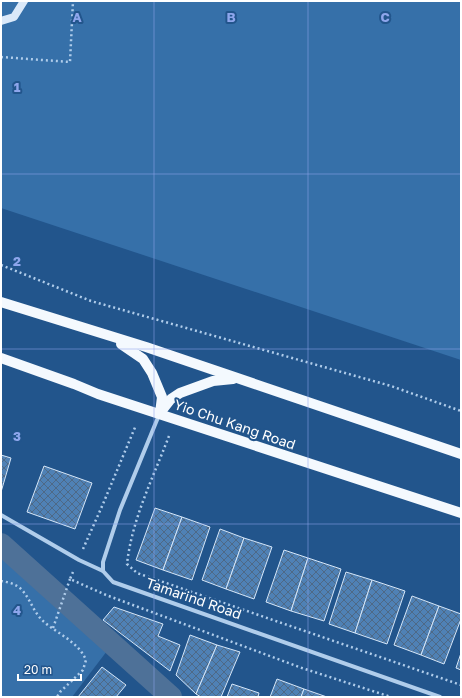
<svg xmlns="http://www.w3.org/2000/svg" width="462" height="698" font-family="'Golos Text',sans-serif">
<defs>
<pattern id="building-cross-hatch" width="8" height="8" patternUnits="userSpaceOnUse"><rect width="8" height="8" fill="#4f81b5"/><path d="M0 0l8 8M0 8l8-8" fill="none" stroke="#4e6986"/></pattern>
</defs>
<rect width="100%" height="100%" fill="#22558c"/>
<g fill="#3670a9">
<polygon points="1,1 461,1 461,360 1,208"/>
<polygon points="1,556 107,651 72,697 1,697"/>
</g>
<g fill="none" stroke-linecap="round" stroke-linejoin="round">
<polyline stroke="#4e7198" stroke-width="22" points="1,544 171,697"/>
</g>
<g fill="url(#building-cross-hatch)" stroke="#d5e6f8">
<polygon points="1,455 11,458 1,492"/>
<polygon points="44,466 92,483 75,529 27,512"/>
<polygon points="155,508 182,517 163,570 136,560"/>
<polygon points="182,517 210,527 192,580 163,570"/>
<polygon points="220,529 244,538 226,589 202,580"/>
<polygon points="244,538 272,547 254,599 226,589"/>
<polygon points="284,550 308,558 291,611 266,602"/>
<polygon points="308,558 341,569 324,621 291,611"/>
<polygon points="346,572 372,580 355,633 329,624"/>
<polygon points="372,580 405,591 387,644 355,633"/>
<polygon points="412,596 439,606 421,655 394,645"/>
<polygon points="439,606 461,614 461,619 444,664 421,655"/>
<polygon points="114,607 163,624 158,636 180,645 170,671 103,620"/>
<polygon points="190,635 217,645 196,694 176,675"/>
<polygon points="217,645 240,652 221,697 201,697 196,694"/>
<polygon points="461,653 461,670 456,668"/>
<polygon points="102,667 126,685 116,697 78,697"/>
<polygon points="277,679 304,689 301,697 270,697"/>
<polygon points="232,684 259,693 258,697 227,697"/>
<polygon points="304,689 327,697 301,697"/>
</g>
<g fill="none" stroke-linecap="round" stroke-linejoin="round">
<g stroke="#b0cdeb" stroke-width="2.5" stroke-dasharray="2 3" stroke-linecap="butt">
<polyline points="1,57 70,62 73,1"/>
<polyline points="1,265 91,301 391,386 461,411"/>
<path d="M169,436C153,478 132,519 127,564L137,573L461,685"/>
<polyline points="83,549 103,504 136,425"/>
<polyline points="73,572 70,579 106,595 302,668 391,697"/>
<path d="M1,581C8,582 16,584 21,589C30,598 33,611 42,620C57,634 78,641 86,660L83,670L60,692L57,697"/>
<polyline points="53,628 70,579"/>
</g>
<g stroke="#b0cdeb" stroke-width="4">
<polyline points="159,415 120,510 103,562 103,571 113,582 440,697"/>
<polyline points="1,515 79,560 103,571"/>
</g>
<polyline stroke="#dbe9f9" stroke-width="8" points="1,21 14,17 24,1"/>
<g stroke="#f4f9fe" stroke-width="10">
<polyline points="1,302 146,347 461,454"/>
<polyline points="121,344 143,359 152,373 162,397 160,413"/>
<polyline points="1,358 74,384 98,394 461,513"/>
<polyline points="160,413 171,399 180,393 213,381 233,379"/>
</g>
</g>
<path fill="none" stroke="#8ea6ec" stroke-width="1" stroke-opacity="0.55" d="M154,1V697M308,1V697M1,174H461M1,349H461M1,524H461"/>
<g text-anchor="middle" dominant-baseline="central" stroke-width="4" stroke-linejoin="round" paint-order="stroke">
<g font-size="14" fill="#fff" stroke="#22558c">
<text transform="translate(235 424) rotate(19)">Yio Chu Kang Road</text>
<text transform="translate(194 598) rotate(19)">Tamarind Road</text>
</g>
</g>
<g font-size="13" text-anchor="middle" font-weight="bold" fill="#8ea6ec" stroke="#22558c" stroke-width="4" stroke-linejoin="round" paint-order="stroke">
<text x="77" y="22">A</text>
<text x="231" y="22">B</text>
<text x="385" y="22">C</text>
<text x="17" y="92">1</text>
<text x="17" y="266">2</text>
<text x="17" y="441">3</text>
<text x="17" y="615">4</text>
</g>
<rect width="462" height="698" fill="none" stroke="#ffffff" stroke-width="4"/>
<path d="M18 674v6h63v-6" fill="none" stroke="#ffffff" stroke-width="2"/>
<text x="24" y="674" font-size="12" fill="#ffffff" stroke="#22558c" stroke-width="3" paint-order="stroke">20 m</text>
</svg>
